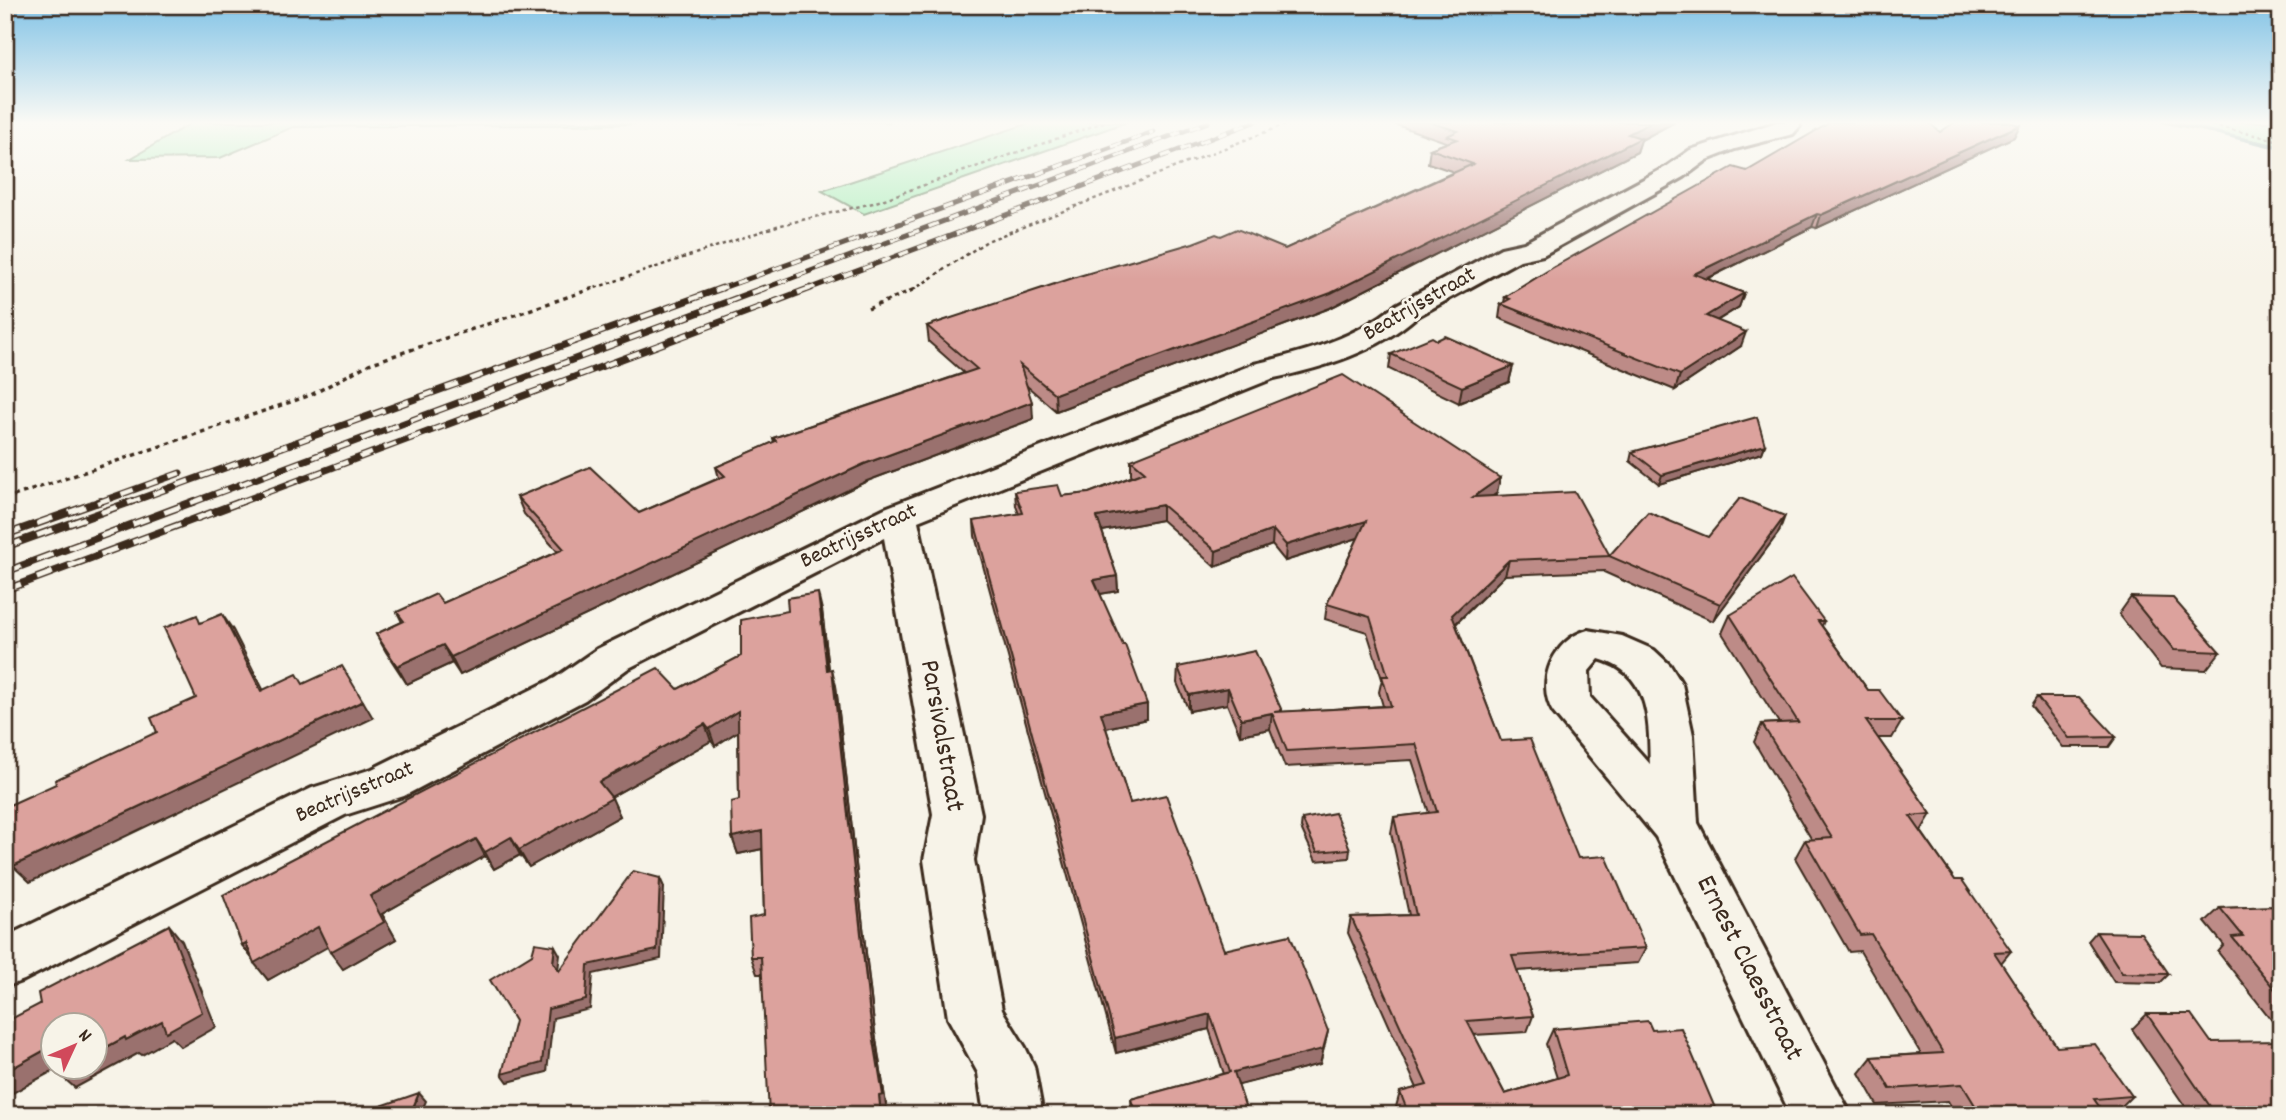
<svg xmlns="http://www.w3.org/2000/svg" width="2286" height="1120" font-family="Dekko,sans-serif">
<rect width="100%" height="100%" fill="#f7f3e8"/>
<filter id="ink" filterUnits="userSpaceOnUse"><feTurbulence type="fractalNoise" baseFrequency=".0143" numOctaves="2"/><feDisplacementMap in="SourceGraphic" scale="14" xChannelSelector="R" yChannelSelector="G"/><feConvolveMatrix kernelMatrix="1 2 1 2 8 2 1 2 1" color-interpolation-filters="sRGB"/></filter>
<g filter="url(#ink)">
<g fill="#a9eeba" stroke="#728c6c" stroke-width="2">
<polygon points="193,122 891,122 293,127 220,158 130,159"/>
<polygon points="1033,122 1127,122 864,214 822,191"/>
<polygon points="2161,122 2281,122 2281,148 2275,145"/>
</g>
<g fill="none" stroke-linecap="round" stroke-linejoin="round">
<polygon fill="#6a9495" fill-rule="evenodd" points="2164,122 2177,122 2281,146 2281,150"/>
<defs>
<g id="minor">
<path d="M1777,122H1799L1800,126L1793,134L1735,149L1707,160L1684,177L1543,255L1520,260L1416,317C1376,352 1326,367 1274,378L918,521L981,814L974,860L1002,1010L1025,1047L1034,1066L1043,1115H984L978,1073L948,1018L924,860L933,814L884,538L627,669L585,700L404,796L345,815L24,980L5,987V937L312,788L372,769L555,678L597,649L885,508L1254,364C1305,352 1354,339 1396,305L1501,248L1524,243L1666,167L1690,150Z"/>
<path d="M1588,630L1622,636L1654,650L1670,665L1682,684L1693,735L1698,823L1851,1115H1791L1656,837L1553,712C1535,681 1554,639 1588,630ZM1599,659C1650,673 1649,720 1650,764L1590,697L1589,671Z"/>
</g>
</defs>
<use href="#minor" stroke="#3b2a1e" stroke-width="6"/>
<g stroke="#3b2a1e" stroke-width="2.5" stroke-dasharray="3.5 3.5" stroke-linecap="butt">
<polyline points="2198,122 2281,141"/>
<polyline points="589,290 777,226 873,203 1104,122"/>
<polyline points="913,290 987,241 1291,122"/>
</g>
<g stroke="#3b2a1e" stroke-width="3.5" stroke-dasharray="4.5 4.5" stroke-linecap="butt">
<polyline points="868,309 917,288"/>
<polyline points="5,499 311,395 369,364 594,288"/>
</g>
<use href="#minor" fill="#f7f3e8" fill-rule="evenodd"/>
<defs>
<g id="rail-far2">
<polyline points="717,290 1153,132"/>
<polyline points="760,290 1208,122"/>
<polyline points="806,290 1254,122"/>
</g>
<g id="rail-far1">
<polyline points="97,503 180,473"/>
<polyline points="128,503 722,288"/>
<polyline points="191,503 764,288"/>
<polyline points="238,503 811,288"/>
</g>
<g id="rail">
<polyline points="5,535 101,501"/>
<polyline points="5,547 133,501"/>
<polyline points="5,572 195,501"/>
<polyline points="5,590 243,501"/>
</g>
</defs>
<use href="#rail-far2" stroke="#3b2a1e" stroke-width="5"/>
<use href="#rail-far1" stroke="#3b2a1e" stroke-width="7"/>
<use href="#rail" stroke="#3b2a1e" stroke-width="8"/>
<use href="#rail-far2" stroke="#f7f3e8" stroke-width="3.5" stroke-dasharray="10" stroke-linecap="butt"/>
<use href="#rail-far1" stroke="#f7f3e8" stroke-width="4.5" stroke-dasharray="13" stroke-linecap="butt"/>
<use href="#rail" stroke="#f7f3e8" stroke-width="5" stroke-dasharray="17" stroke-linecap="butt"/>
</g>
<g fill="#bd8b87" stroke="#3b2a1e" stroke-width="2">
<polygon points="1391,122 1675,122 1641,140 1637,152 1330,308 1056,411 1027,386 1033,419 867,481 460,675 452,663 407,684 386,652 376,634 402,622 397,612 443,603 558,552 524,514 517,497 639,513 719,478 716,467 774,442 773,438 964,373 929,342 927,326 1221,236 1285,249 1454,172 1428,163 1430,149 1446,143 1446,142 1391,123"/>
<polygon points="1940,132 2014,137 1817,228 1812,227 1707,279 1744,293 1739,307 1717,321 1741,346 1675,390 1499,318 1501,304 1504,303 1505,297 1747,171"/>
<polygon points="1391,354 1513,366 1509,382 1459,403 1389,369"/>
<polygon points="1765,445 1762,453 1659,484 1630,461 1632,452"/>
<polygon points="1131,460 1497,493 1493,496 1609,555 1708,537 1779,532 1713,621 1604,572 1604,571 1505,575 1456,624 1501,741 1578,858 1646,948 1638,963 1517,971 1533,1016 1527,1032 1474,1035 1505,1094 1557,1078 1546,1044 1553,1029 1652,1030 1718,1115 1399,1115 1396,1107 1400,1092 1417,1088 1348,933 1351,917 1409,915 1391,833 1394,817 1429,813 1412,760 1285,767 1270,729 1240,735 1227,704 1189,711 1177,683 1178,667 1282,712 1383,706 1379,692 1382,679 1367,632 1325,619 1327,604 1358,538 1285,561 1272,545 1215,567 1162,520 1102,531 1117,576 1118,591 1100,594 1147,719 1106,728 1130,803 1224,950 1328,1031 1320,1064 1238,1085 1248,1115 1132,1115 1131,1099 1224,1074 1209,1029 1116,1053 975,536 974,521 1019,514 1016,506 1015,491 1062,496 1089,493 1133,476 1131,475"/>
<polygon points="2131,597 2220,652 2206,670 2161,668 2119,614"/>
<polygon points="822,610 829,669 836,686 875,1033 887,1111 883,1112 762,974 757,974 751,957 764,915 762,849 738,854 732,837 739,800 738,731 715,746 711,741 611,797 620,816 529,867 520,855 494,869 485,856 382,914 396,939 343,969 328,946 268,980 242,945 678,689 741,656"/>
<polygon points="1730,615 1824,621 1822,626 1868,690 1902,721 1892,738 1878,738 1931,814 1921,831 1955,880 2011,951 2001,963 2057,1047 2132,1096 2115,1113 2104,1113 2105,1115 1956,1115 1948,1101 1877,1105 1859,1073 1872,1057 1921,1054 1860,951 1849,952 1795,858 1805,840 1812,840 1754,742 1762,724 1779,723 1722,633"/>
<polygon points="2037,697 2116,737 2109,747 2063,747 2031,706"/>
<polygon points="1302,819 1350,849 1349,858 1316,861 1301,828"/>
<polygon points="2281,906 2281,1032 2218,952 2224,945 2205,922 2220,908"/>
<polygon points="2096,932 2169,974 2160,983 2114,982 2088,941"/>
<polygon points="2147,1014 2281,1115 2191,1115 2132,1029"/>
</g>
<g fill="#9a716e" stroke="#3b2a1e" stroke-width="2">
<polygon points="1652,122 1675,122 1641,140 1637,152 1330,308 1056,411 1055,394"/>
<polygon points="2020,125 2014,137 1817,228 1821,215"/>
<polygon points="1817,214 1812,227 1690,287 1694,274"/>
<polygon points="1744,293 1739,307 1701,330 1706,316"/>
<polygon points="1746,332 1741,346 1675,390 1680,375"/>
<polygon points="1513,366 1509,382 1459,403 1462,387"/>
<polygon points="1032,402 1033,419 867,481 460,675 451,657 864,464"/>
<polygon points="1765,445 1762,453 1659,484 1662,475"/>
<polygon points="1500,478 1497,493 1470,512 1473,497"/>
<polygon points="1162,505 1162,520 1097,532 1097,517"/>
<polygon points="1785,516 1779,532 1713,621 1720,604"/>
<polygon points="1366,521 1364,536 1285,561 1286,545"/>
<polygon points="1273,530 1272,545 1215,567 1216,551"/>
<polygon points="1509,560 1505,575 1449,630 1452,615"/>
<polygon points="1117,576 1118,591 1094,595 1094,580"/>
<polygon points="818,593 822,610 831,687 827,670"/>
<polygon points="222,614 233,630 272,707 261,691"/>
<polygon points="443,645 452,663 407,684 397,666"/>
<polygon points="832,669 836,686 875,1033 887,1111 883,1112 883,1115 881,1115"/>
<polygon points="1228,688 1227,704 1189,711 1189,695"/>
<polygon points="363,701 373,718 30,882 13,866"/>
<polygon points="1147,704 1147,719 1101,729 1101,713"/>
<polygon points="738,711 743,728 715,746 709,729"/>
<polygon points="1272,713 1270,729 1240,735 1241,719"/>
<polygon points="705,724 711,741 607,799 599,782"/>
<polygon points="612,798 620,816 529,867 519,850"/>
<polygon points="762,831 767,848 738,854 732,837"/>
<polygon points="511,837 520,855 494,869 485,852"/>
<polygon points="476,839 485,856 382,914 396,939 343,969 330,952 370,896"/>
<polygon points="660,878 664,887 661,959 593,974 590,1009 553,1018 547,1072 508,1082 502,1074 548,1009 588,965"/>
<polygon points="169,925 182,941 216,1027 181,1047 172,1038 142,1055 139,1053 75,1088 58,1073 69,1068 94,1068 94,1054 125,1037"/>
<polygon points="318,927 331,945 268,980 254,963 255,962 242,945 246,943"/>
<polygon points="555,946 560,955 558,970 553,962"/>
<polygon points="1210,1014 1209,1029 1116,1053 1115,1038"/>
<polygon points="1328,1031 1320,1064 1232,1087 1234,1072"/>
<polygon points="52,1046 52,1068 58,1068 7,1096 12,1115 5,1115 5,1072"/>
<polygon points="419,1093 426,1101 420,1115 410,1115"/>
</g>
<g fill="#dca29d" stroke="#3b2a1e" stroke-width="2">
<polygon points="1429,122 1652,122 1628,134 1641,138 1331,293 1055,394 1020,365 1032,402 864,464 451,657 443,645 397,666 376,634 404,621 397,612 436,594 443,603 564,549 517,497 590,467 639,513 725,476 716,467 776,441 773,438 977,369 927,326 1079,276 1193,243 1216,234 1221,236 1237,229 1285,249 1473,164 1430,149 1457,139 1447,136 1458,131"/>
<polygon points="1831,122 1928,122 1940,132 1955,122 2009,122 2020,125 1821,215 1817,214 1694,274 1744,293 1706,316 1746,332 1680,375 1501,304 1510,299 1505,297 1552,268 1733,167 1747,171"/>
<polygon points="1445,336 1513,366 1462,387 1391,354 1432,337 1437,340"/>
<polygon points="1343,375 1500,478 1473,497 1575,492 1610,556 1509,560 1452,615 1501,741 1530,739 1578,858 1606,856 1646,948 1512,956 1533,1016 1467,1021 1505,1094 1567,1075 1553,1029 1648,1021 1652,1030 1681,1028 1718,1115 1409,1115 1400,1092 1427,1085 1351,917 1416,915 1394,817 1437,812 1416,744 1287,751 1272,713 1241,719 1228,688 1189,695 1178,667 1255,651 1282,711 1274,712 1391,706 1382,676 1388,676 1370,617 1327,604 1366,521 1286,545 1273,530 1216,551 1162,505 1097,517 1117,576 1094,580 1123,645 1125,645 1147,704 1101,713 1130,803 1166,795 1224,950 1290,935 1328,1031 1323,1049 1234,1072 1248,1115 1136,1115 1131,1099 1230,1072 1210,1014 1115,1038 974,521 1023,513 1015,491 1058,485 1062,496 1089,493 1145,472 1131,460"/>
<polygon points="1757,417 1765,445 1662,475 1632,452"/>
<polygon points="1740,498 1785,516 1720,604 1609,556 1648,512 1708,537"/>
<polygon points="1792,578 1824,621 1818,621 1868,690 1879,690 1902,721 1866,721 1931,814 1910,816 1955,880 1962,880 2011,951 1994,952 2057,1047 2095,1044 2132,1096 2094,1099 2105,1115 1981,1115 1962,1084 1890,1089 1872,1057 1943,1053 1871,934 1860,935 1805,840 1832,838 1762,724 1798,722 1730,615"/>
<polygon points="818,593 827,670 832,669 870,1016 883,1095 879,1096 881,1115 769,1115 761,957 751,957 749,918 764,915 762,831 732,837 731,802 739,800 738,711 709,729 705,724 599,782 612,798 519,850 511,837 485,852 476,839 370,896 384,922 330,952 318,927 254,963 246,943 242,945 223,895 658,668 678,689 741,656 741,620 788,611 787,598"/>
<polygon points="2131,597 2173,598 2220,652 2174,650"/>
<polygon points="222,614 261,691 297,674 303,684 342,666 363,701 13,866 5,837 5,807 56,784 55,780 157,732 151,718 196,698 164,628 197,615 200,623"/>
<polygon points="2037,697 2079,697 2116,737 2069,738"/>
<polygon points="1335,813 1350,849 1317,852 1302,819"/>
<polygon points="633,871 660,878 657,950 588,965 586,1000 548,1009 542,1063 502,1074 515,1021 490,980 532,954 535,943 555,946 553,962 559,971"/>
<polygon points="2281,906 2281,997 2232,937 2243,936 2220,908"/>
<polygon points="169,925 202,1012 166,1032 162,1021 126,1040 125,1037 94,1054 94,1026 52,1026 52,1050 52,1046 5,1072 5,1022 40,1004 38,993"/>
<polygon points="2096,932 2141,933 2169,974 2122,973"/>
<polygon points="2147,1014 2191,1014 2211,1042 2281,1041 2281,1115 2216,1115"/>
<polygon points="57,1068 69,1068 58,1073"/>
<polygon points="419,1093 410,1115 355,1115"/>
</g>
</g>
<linearGradient id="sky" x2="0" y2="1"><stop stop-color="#82c3e6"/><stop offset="0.44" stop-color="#fbfaf5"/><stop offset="1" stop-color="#fbfaf5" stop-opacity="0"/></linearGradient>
<rect width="2286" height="279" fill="url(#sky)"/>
<g text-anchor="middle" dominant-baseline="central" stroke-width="6" stroke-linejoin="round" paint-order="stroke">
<g font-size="23" fill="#3b2a1e" stroke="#f7f3e8">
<text transform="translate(1420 305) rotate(-30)">Beatrijsstraat</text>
<text transform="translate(859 537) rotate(-25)">Beatrijsstraat</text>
<text transform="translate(355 793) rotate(-23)">Beatrijsstraat</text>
</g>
<g font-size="28" fill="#3b2a1e" stroke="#f7f3e8">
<text transform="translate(940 736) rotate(80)">Parsivalstraat</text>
<text transform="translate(1748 969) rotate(63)">Ernest Claesstraat</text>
</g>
</g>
<rect width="2286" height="1120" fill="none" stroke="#f7f3e8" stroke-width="28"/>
<rect x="14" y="14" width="2258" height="1092" fill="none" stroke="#3b2a1e" stroke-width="2.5" filter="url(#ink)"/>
<g transform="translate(74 1046) rotate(46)"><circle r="33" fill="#f7f3e8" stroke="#aca397" stroke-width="2"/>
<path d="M0-5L12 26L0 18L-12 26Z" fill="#d1495b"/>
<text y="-10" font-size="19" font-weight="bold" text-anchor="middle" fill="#3b2a1e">N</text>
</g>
</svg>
